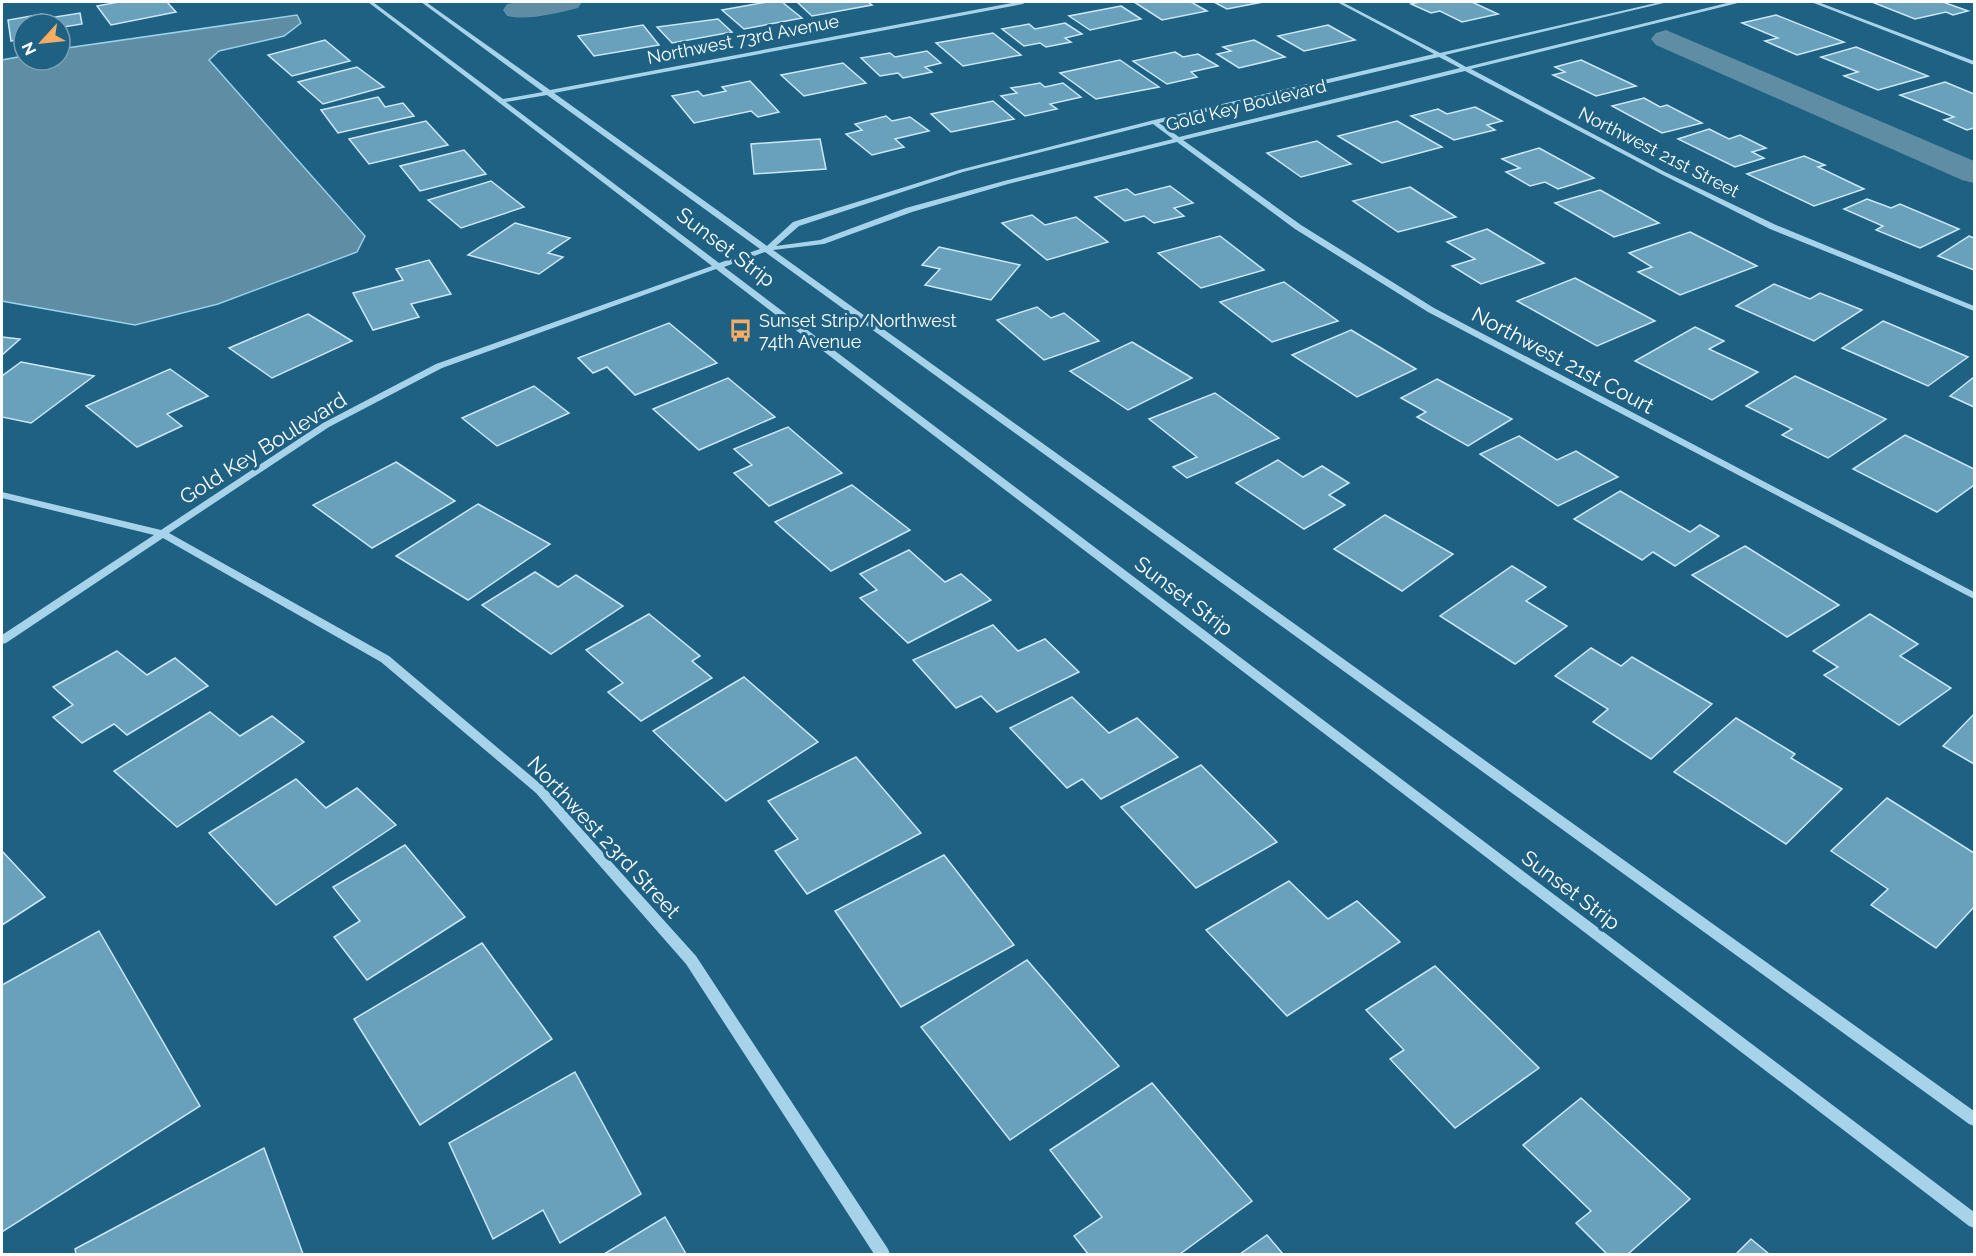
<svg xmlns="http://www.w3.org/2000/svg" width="1976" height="1256" font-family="Raleway,sans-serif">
<rect width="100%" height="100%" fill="#1f6183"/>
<polygon fill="#5e8da4" stroke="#99d1eb" stroke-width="1.5" points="297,15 301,23 284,36 219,51 209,60 365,236 357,252 218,304 135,325 2,301 2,60 24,56 24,60 60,60 60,49"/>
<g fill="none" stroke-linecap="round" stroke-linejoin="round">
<g fill="#5e8da4" fill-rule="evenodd">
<path d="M517,2H582L578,8C557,13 528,21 507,16L503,10L507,4Z"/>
<polygon points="1666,30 1974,161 1974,183 1962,180 1656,45 1651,39 1656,33"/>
</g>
</g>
<g fill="#69a0bb" stroke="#cae8f7" stroke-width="1.5">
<polygon points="119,2 167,2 176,12 111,25 97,6"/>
<polygon points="767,2 782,2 802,18 744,29 722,10"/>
<polygon points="797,2 868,2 872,5 812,16"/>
<polygon points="1134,2 1191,2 1207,11 1162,20"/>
<polygon points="1214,2 1263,2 1227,9"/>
<polygon points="1420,2 1472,2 1498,14 1462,22 1440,11 1431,13 1411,4"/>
<polygon points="1872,2 1943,2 1968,11 1953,15 1946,12 1915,19"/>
<polygon points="1121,6 1141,19 1090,30 1069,16"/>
<polygon points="80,13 82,24 63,27 65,32 60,32 60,24 24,24 24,38 11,41 8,20 42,14 43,19"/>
<polygon points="1776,15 1844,42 1797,55 1765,41 1778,38 1742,23"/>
<polygon points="718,19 732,32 672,43 657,27"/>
<polygon points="1065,23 1082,34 1065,38 1071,42 1046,47 1040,43 1024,46 1002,29 1029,24 1035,29"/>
<polygon points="643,25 659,45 594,56 578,36"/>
<polygon points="1328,25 1355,40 1304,51 1278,36"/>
<polygon points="993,33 1021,55 963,66 936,43"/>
<polygon points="325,40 350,61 292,76 268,55"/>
<polygon points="1254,40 1285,57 1239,68 1217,54 1231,51 1223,47"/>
<polygon points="1856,47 1928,76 1878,90 1844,76 1858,72 1821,57"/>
<polygon points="927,51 941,63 925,67 932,72 903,78 898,73 880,76 861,58 890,53 895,57"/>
<polygon points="1175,52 1183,57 1198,54 1218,66 1191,72 1197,77 1167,84 1133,61"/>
<polygon points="1120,60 1159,87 1096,99 1060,73"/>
<polygon points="1581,60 1636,86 1596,96 1553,75 1565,72 1555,67"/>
<polygon points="843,63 866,83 804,96 781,75"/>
<polygon points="357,67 384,87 323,104 298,82"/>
<polygon points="750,81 779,112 758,117 751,111 694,123 672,96 698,91 703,96 726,91 722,87"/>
<polygon points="1945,82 1974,94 1974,128 1967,130 1944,120 1954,117 1900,95"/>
<polygon points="1040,83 1045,87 1063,83 1081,97 1050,104 1057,109 1025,116 1001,96 1017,93 1011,88"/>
<polygon points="378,97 385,107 403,103 414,116 338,133 321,110"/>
<polygon points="1644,98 1660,107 1667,105 1702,123 1662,133 1612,106"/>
<polygon points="993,101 1014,119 951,132 931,114"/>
<polygon points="1475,107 1502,121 1487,125 1495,130 1454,140 1411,116 1438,109 1447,114"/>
<polygon points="886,116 892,121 910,117 929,131 895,139 904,147 872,155 846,134 862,130 855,124"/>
<polygon points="426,121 448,145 369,164 349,139"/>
<polygon points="1397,121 1442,147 1382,163 1338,136"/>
<polygon points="1709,129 1729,139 1740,135 1766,148 1752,152 1764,158 1735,167 1678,139"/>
<polygon points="820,139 826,169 754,174 751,144"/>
<polygon points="1317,141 1351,164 1301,177 1267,153"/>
<polygon points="1539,148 1594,178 1558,189 1545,182 1530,186 1506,172 1520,168 1502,159"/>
<polygon points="464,150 486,174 420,191 400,166"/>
<polygon points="1804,156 1825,165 1818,167 1864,189 1814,206 1747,174"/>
<polygon points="491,181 524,207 461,228 428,200"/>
<polygon points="1170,186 1193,203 1174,208 1184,216 1154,223 1144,216 1125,221 1095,197 1127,189 1135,195"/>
<polygon points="1410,187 1456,217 1398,232 1353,201"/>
<polygon points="1600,190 1659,223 1614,237 1555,203"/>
<polygon points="1867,199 1891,208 1900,204 1959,229 1920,248 1876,230 1883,226 1844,209"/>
<polygon points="1032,215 1045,225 1076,217 1108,242 1047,260 1002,223"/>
<polygon points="515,223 570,238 548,253 563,257 539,274 468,255"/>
<polygon points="1487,229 1544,263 1481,284 1452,266 1475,259 1447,242"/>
<polygon points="1690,232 1757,266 1680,295 1638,272 1652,267 1629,253"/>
<polygon points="1220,236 1264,270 1201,288 1158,253"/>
<polygon points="1969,236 1974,238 1974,270 1938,256"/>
<polygon points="939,247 1020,265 991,300 925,285 940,269 922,265"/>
<polygon points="429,260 451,294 411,304 419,317 373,330 353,293 403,280 396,269"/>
<polygon points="1575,278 1655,321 1597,346 1517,301"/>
<polygon points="1284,282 1338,321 1272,342 1220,302"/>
<polygon points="1774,284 1810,299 1820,293 1862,310 1814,341 1736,306"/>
<polygon points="1037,307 1051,318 1064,313 1099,341 1044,360 997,320"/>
<polygon points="308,314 352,341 272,378 229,348"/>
<polygon points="1883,321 1968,357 1928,386 1842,348"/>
<polygon points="669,323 717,363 635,395 607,367 593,373 578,358"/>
<polygon points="1695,327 1724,341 1709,349 1758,372 1712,400 1635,361"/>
<polygon points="1351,330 1416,369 1357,397 1292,355"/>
<polygon points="2,337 20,339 2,355"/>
<polygon points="1132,342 1192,378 1128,410 1070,371"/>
<polygon points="21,362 94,376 31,423 2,417 2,376"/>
<polygon points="170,369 208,396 167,414 182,426 137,447 86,406"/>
<polygon points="1795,376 1886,419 1828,458 1782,435 1792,429 1746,406"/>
<polygon points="1974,377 1974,407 1950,396"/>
<polygon points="728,378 775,417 699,450 653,409"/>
<polygon points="1437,379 1512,419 1468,446 1417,417 1426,412 1401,398"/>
<polygon points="534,386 569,413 497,446 462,418"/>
<polygon points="1215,393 1279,438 1187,478 1173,467 1197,457 1149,419"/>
<polygon points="788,427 842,473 769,506 734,473 752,465 734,449"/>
<polygon points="1905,435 1974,469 1974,485 1937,512 1853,469"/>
<polygon points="1519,436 1557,460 1576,451 1618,477 1558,506 1480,454"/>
<polygon points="1278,460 1303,477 1322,466 1349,483 1329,495 1345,505 1304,529 1236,483"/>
<polygon points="396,462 455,501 372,548 313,505"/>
<polygon points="852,485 910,530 831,571 775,522"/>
<polygon points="1620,491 1690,532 1700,525 1719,536 1675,566 1653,552 1642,560 1574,519"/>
<polygon points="478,504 550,544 468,600 396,556"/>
<polygon points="1385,515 1453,554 1402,591 1334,549"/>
<polygon points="1745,546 1839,605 1787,637 1692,575"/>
<polygon points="909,550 945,582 961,574 991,600 908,643 860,598 877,590 860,574"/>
<polygon points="1512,566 1546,587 1526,601 1567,626 1515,664 1440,616"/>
<polygon points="535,572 558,587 576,575 623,606 551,654 482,605"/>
<polygon points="649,614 700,656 692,661 712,678 641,721 608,692 623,683 586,650"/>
<polygon points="1870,614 1918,644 1900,656 1951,688 1899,725 1824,675 1838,667 1813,651"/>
<polygon points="993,625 1018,651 1045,639 1079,672 997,712 981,696 956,708 913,660"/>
<polygon points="1591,648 1621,666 1632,657 1712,704 1651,759 1593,722 1608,709 1555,676"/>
<polygon points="117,651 147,675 175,658 208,686 127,735 114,724 82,743 53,717 73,705 53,687"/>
<polygon points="744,677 818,742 726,801 653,731"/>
<polygon points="1072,697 1109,733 1137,718 1178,757 1101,799 1082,779 1067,788 1010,728"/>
<polygon points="210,712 240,736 272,716 304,742 177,827 114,771"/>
<polygon points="1974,714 1974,764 1943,746"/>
<polygon points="1736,718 1795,754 1791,758 1842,789 1786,844 1674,772"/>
<polygon points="856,757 921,833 807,894 775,851 798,839 768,801"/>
<polygon points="1201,765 1277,842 1196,888 1121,807"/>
<polygon points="296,779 326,808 357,788 396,825 276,905 209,833"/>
<polygon points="1887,798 1974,853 1974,907 1936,948 1871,905 1888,889 1831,851"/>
<polygon points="405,845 465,917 367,980 334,937 360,921 333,887"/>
<polygon points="2,851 45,897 2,925"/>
<polygon points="944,855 1014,945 901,1007 835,911"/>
<polygon points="1289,881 1328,919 1357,901 1400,942 1287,1016 1206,930"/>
<polygon points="99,931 200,1106 2,1232 2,985"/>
<polygon points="482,943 552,1039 420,1125 354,1019"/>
<polygon points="1027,960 1119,1066 1010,1140 921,1027"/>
<polygon points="1435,966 1539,1068 1455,1128 1390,1059 1404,1050 1366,1010"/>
<polygon points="575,1072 641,1194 560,1243 543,1210 493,1239 449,1143"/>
<polygon points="1152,1083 1252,1201 1180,1254 1088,1254 1074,1236 1102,1217 1050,1150"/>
<polygon points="1581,1098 1690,1199 1628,1254 1607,1254 1576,1223 1591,1211 1523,1145"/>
<polygon points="264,1148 303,1254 76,1254 75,1249"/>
<polygon points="665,1217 686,1254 604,1254"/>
<polygon points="1267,1235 1283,1254 1240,1254"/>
<polygon points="1751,1239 1769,1254 1736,1254"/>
</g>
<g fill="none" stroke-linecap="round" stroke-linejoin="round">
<g fill="#a6d3e9" fill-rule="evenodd">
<polygon points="2,2 6,2 2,4"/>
<path d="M368,2H373L503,99L543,92L421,2H426L550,90L1017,2H1025L1023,4L554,93L767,246L793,222L959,170L1154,120L1434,54L1337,2H1342L1440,53L1660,2H1668L1445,55L1466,67L1731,2H1738V3L1471,69L1665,172L1776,225L1974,306V311L1770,229L1661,174L1465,71L1183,140L1301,225L1434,308L1974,592V599L1428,312L1295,229L1177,142L1008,184L912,212L824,244L773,250L1974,1111V1126L1969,1124L765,252L724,267L1974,1212V1228L1969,1226L716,269L442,368L329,427L169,533L389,656L544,787L696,956L888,1249L890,1254H874L686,964L536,793L381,662L163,538L6,643L2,644V635L154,535L2,498V492L161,530L323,423L436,364L712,266ZM1439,57L1460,68L1179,137L1159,123ZM547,95L760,249L719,263L506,102ZM1153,124L1173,139L1004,181L906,208L820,240L776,246L799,226L963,172Z"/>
<polygon points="1811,2 1818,2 1974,61 1974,65"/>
</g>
</g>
<defs>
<symbol id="bus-bare" viewBox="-9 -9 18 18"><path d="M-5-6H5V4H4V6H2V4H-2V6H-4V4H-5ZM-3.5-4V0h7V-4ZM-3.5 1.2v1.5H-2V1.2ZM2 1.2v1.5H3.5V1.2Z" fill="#f7ac66" stroke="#1f6183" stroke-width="2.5" paint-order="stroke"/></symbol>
</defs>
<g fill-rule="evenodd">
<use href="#bus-bare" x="724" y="314" width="33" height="33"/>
</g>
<g text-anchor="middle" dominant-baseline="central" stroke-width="6" stroke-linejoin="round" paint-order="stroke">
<g font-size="18" fill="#fff" stroke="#1f6183">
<text transform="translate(743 39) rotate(-11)">Northwest 73rd Avenue</text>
<text transform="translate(1246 105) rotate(-14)">Gold Key Boulevard</text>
<text transform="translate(1659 152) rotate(27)">Northwest 21st Street</text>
</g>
<g font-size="18" fill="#fff" stroke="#1f6183" text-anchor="start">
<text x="759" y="320">Sunset Strip/Northwest<tspan x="759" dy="21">74th Avenue</tspan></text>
</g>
<g font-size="21" fill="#fff" stroke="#1f6183">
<text transform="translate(726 247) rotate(37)">Sunset Strip</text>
<text transform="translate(1563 360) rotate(28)">Northwest 21st Court</text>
<text transform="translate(263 448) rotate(-32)">Gold Key Boulevard</text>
<text transform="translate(1184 596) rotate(37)">Sunset Strip</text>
<text transform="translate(604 837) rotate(47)">Northwest 23rd Street</text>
<text transform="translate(1571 890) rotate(37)">Sunset Strip</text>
</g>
</g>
<rect width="1976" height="1256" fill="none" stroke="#ffffff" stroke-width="6"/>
<g transform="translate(42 42) rotate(243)"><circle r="28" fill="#1f6183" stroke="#79a0b5" stroke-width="1.5"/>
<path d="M0-4.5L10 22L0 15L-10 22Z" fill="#f7ac66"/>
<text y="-9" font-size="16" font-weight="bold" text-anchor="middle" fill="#ffffff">N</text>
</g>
</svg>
